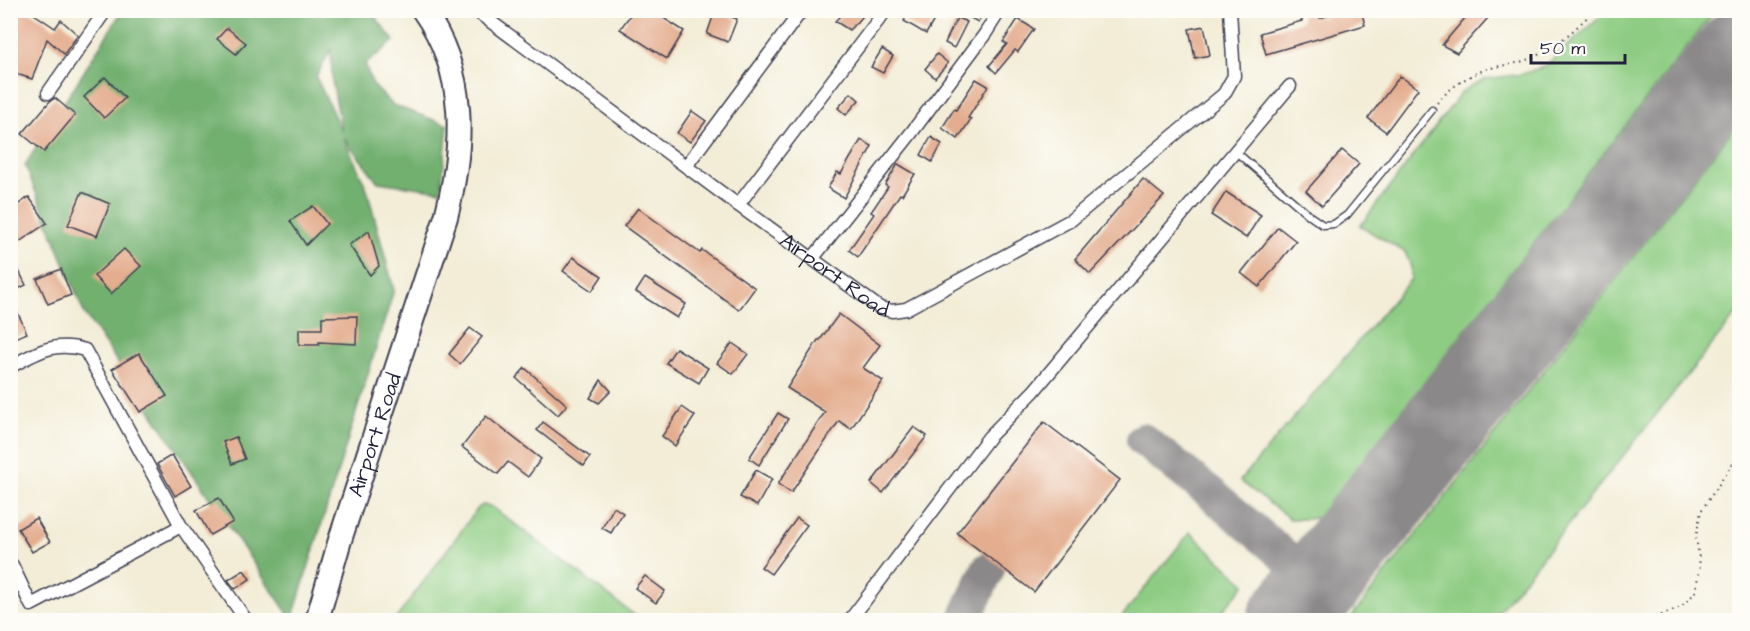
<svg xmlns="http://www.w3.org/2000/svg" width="1750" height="631" font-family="'Architects Daughter',sans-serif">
<rect width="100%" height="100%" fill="#fdfcf7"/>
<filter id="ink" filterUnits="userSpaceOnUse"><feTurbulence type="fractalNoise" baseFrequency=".0167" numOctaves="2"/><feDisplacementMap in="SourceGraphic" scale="12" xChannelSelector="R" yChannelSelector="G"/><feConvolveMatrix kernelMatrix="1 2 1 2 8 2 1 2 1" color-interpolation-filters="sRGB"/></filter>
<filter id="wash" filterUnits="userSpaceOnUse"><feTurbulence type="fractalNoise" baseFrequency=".008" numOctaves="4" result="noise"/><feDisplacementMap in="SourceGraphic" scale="24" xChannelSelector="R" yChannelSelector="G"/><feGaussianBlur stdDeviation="1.35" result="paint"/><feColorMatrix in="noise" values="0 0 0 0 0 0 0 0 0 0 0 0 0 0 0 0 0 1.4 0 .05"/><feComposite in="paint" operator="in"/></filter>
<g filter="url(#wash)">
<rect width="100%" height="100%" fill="#f3edd7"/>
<g fill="#8dcc82" stroke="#58775e" stroke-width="1.5">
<polygon points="1607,11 1715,11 1319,517 1309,519 1290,519 1240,481 1411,279 1411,267 1405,252 1360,226 1461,93 1471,86 1485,79 1523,74 1545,66"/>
<polygon points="1739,122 1739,311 1492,620 1349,620"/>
<polygon points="483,505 491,506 641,620 395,620 478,508"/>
<polygon points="1190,532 1245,584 1215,620 1119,620"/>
</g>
<path fill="#72b070" stroke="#4a6956" stroke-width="1.5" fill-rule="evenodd" d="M347,10L351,12V11H371L394,41L365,65L373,85L393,105L448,125L441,191L378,182L344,138L367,189L394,290L292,620L84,313L25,165L122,11ZM331,50L332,81L342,132L316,77Z"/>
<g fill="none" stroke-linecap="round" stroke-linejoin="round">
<g stroke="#8a8889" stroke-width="34">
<polyline points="1143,440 1208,491 1306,574 1310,580 1310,595"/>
<polyline points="964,620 988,569"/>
</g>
<polyline stroke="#8a8889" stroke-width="86" points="1290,620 1740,51"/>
</g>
<g id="blocks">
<g fill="#e4ad8f">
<polygon points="13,10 28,10 55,28 61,20 78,35 64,54 47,39 32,79 10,72 10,14"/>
<polygon points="634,10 651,10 684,31 667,59 620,29"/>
<polygon points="846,10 869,10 849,30 835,21"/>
<polygon points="910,10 940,10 926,34 904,21"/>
<polygon points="956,10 984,10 978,22"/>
<polygon points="1302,10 1318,10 1320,18 1345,10 1361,10 1365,25 1266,54 1260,33 1302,21"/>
<polygon points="1472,10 1495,10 1457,53 1442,45"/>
<polygon points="715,11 737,19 728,42 707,34"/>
<polygon points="957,18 967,22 954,48 945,43"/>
<polygon points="1018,19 1034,29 1018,52 1015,50 996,73 989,66 1007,44 1003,42"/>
<polygon points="1204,26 1210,55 1195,58 1189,29"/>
<polygon points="227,28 246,43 236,54 217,39"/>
<polygon points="882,49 893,56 883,73 871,67"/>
<polygon points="937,54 948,63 935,78 925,69"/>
<polygon points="1400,76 1418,89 1386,132 1368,118"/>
<polygon points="105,77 125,98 104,118 84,97"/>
<polygon points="976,79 988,86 968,118 971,119 958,139 942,128 954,109 956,110"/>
<polygon points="851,93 859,100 846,115 838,108"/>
<polygon points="55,98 75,115 44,152 22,134 50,101"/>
<polygon points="692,111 706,121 690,142 677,133"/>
<polygon points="931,137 942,144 932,162 921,155"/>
<polygon points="861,140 872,146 844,198 828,188 837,172 841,174"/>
<polygon points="1342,150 1359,164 1322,206 1306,191"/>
<polygon points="898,164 915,174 902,195 900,194 858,257 849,250 874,214 871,212 888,187 885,185"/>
<polygon points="1143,179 1164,196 1090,274 1075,259"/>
<polygon points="82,192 110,204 97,236 68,225"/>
<polygon points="1226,192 1261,215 1246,238 1211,215"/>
<polygon points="29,197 47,223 10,248 10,210"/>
<polygon points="313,206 327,224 306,245 290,221"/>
<polygon points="638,208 700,253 702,250 755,288 739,310 624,226"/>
<polygon points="1278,227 1296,241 1259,287 1241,273"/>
<polygon points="369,231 379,266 370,275 349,245"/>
<polygon points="124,249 141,266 111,294 94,276"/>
<polygon points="10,253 26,285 10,293"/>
<polygon points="573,257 602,276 592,291 563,271"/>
<polygon points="61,269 71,295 48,304 37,279"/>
<polygon points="645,278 686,304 677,318 636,292"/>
<polygon points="10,296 27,333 10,340"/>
<polygon points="839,314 880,345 863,368 883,381 851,429 839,421 791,493 778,484 825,412 787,388 818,340 820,340"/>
<polygon points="357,316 356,344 319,342 319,345 299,345 299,329 322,329 322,317"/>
<polygon points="470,328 482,337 460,364 449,354"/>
<polygon points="732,343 748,354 733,374 717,363"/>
<polygon points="676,348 708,368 699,383 666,363"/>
<polygon points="139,353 167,396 140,412 112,369"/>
<polygon points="525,368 567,405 558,415 516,378"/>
<polygon points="601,380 611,391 599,403 590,398"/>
<polygon points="682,407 695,416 675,446 662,436"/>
<polygon points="778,413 788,419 759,465 749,458"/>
<polygon points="486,416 541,459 528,477 508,462 498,474 462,447"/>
<polygon points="543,422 590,457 584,466 537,430"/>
<polygon points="1044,422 1120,480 1034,592 957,533"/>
<polygon points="914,427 927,436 883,493 871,483"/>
<polygon points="236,437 245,459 232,464 223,442"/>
<polygon points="172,455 191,486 175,496 157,464"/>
<polygon points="756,470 772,479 757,506 740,497"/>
<polygon points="219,498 233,522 210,535 196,510"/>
<polygon points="614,507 623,513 611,533 602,528"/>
<polygon points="36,518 50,542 32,552 18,529"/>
<polygon points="797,518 807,525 771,574 761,567"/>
<polygon points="244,570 250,579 235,589 228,580"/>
<polygon points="645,576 665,591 656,603 635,588"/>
</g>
</g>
</g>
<g filter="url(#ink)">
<use href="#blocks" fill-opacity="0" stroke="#414052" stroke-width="1.5"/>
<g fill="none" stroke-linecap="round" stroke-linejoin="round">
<defs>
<polyline id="lane" points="1235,151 1310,216 1323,225 1334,224 1347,215 1432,110"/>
<g id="street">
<path id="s1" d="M475,10L738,205L880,308L892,311L906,309L1071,220L1224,94L1234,76L1230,10"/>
<polyline points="48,93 106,10"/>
<polyline points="686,166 802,10"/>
<polyline points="738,205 886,10"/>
<polyline points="813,258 912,132 985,34 1000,10"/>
<path d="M10,367C37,352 54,341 85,350L181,526L246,620"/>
<polyline points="12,565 31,605 181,526"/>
<polyline points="850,620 989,437 1034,391 1290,86"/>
</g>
<g id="highway">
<path id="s2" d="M317,620L340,540L446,217C464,146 468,73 423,10"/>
</g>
</defs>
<use href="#lane" stroke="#414052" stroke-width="9"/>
<use href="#street" stroke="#414052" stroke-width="15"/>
<use href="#highway" stroke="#414052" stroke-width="26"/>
<g stroke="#414052" stroke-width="2" stroke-dasharray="1.5 4.5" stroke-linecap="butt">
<path d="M1437,103C1450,87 1471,73 1491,68C1509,64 1519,64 1536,56C1559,45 1577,27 1595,10"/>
<polyline points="1650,620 1681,607 1695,593 1700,566 1696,536 1701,511 1740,453"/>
</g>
<use href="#lane" stroke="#fff" stroke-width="6"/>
<use href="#street" stroke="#fff" stroke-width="12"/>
<use href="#highway" stroke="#fff" stroke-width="22"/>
</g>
</g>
<g text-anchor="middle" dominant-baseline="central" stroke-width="4.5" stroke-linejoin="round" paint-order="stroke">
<g font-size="21" fill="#22223b" stroke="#fdfcf7">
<text stroke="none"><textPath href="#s1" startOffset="447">Airport Road</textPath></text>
<text stroke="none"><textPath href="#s2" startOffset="194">Airport Road</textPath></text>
</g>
</g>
<rect width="1750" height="631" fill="none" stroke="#fdfcf7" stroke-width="36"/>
<path d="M1531 54v9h94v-9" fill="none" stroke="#22223b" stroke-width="3"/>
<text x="1540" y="54" font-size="18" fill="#22223b" stroke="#fdfcf7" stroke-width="4.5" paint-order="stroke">50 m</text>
</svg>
